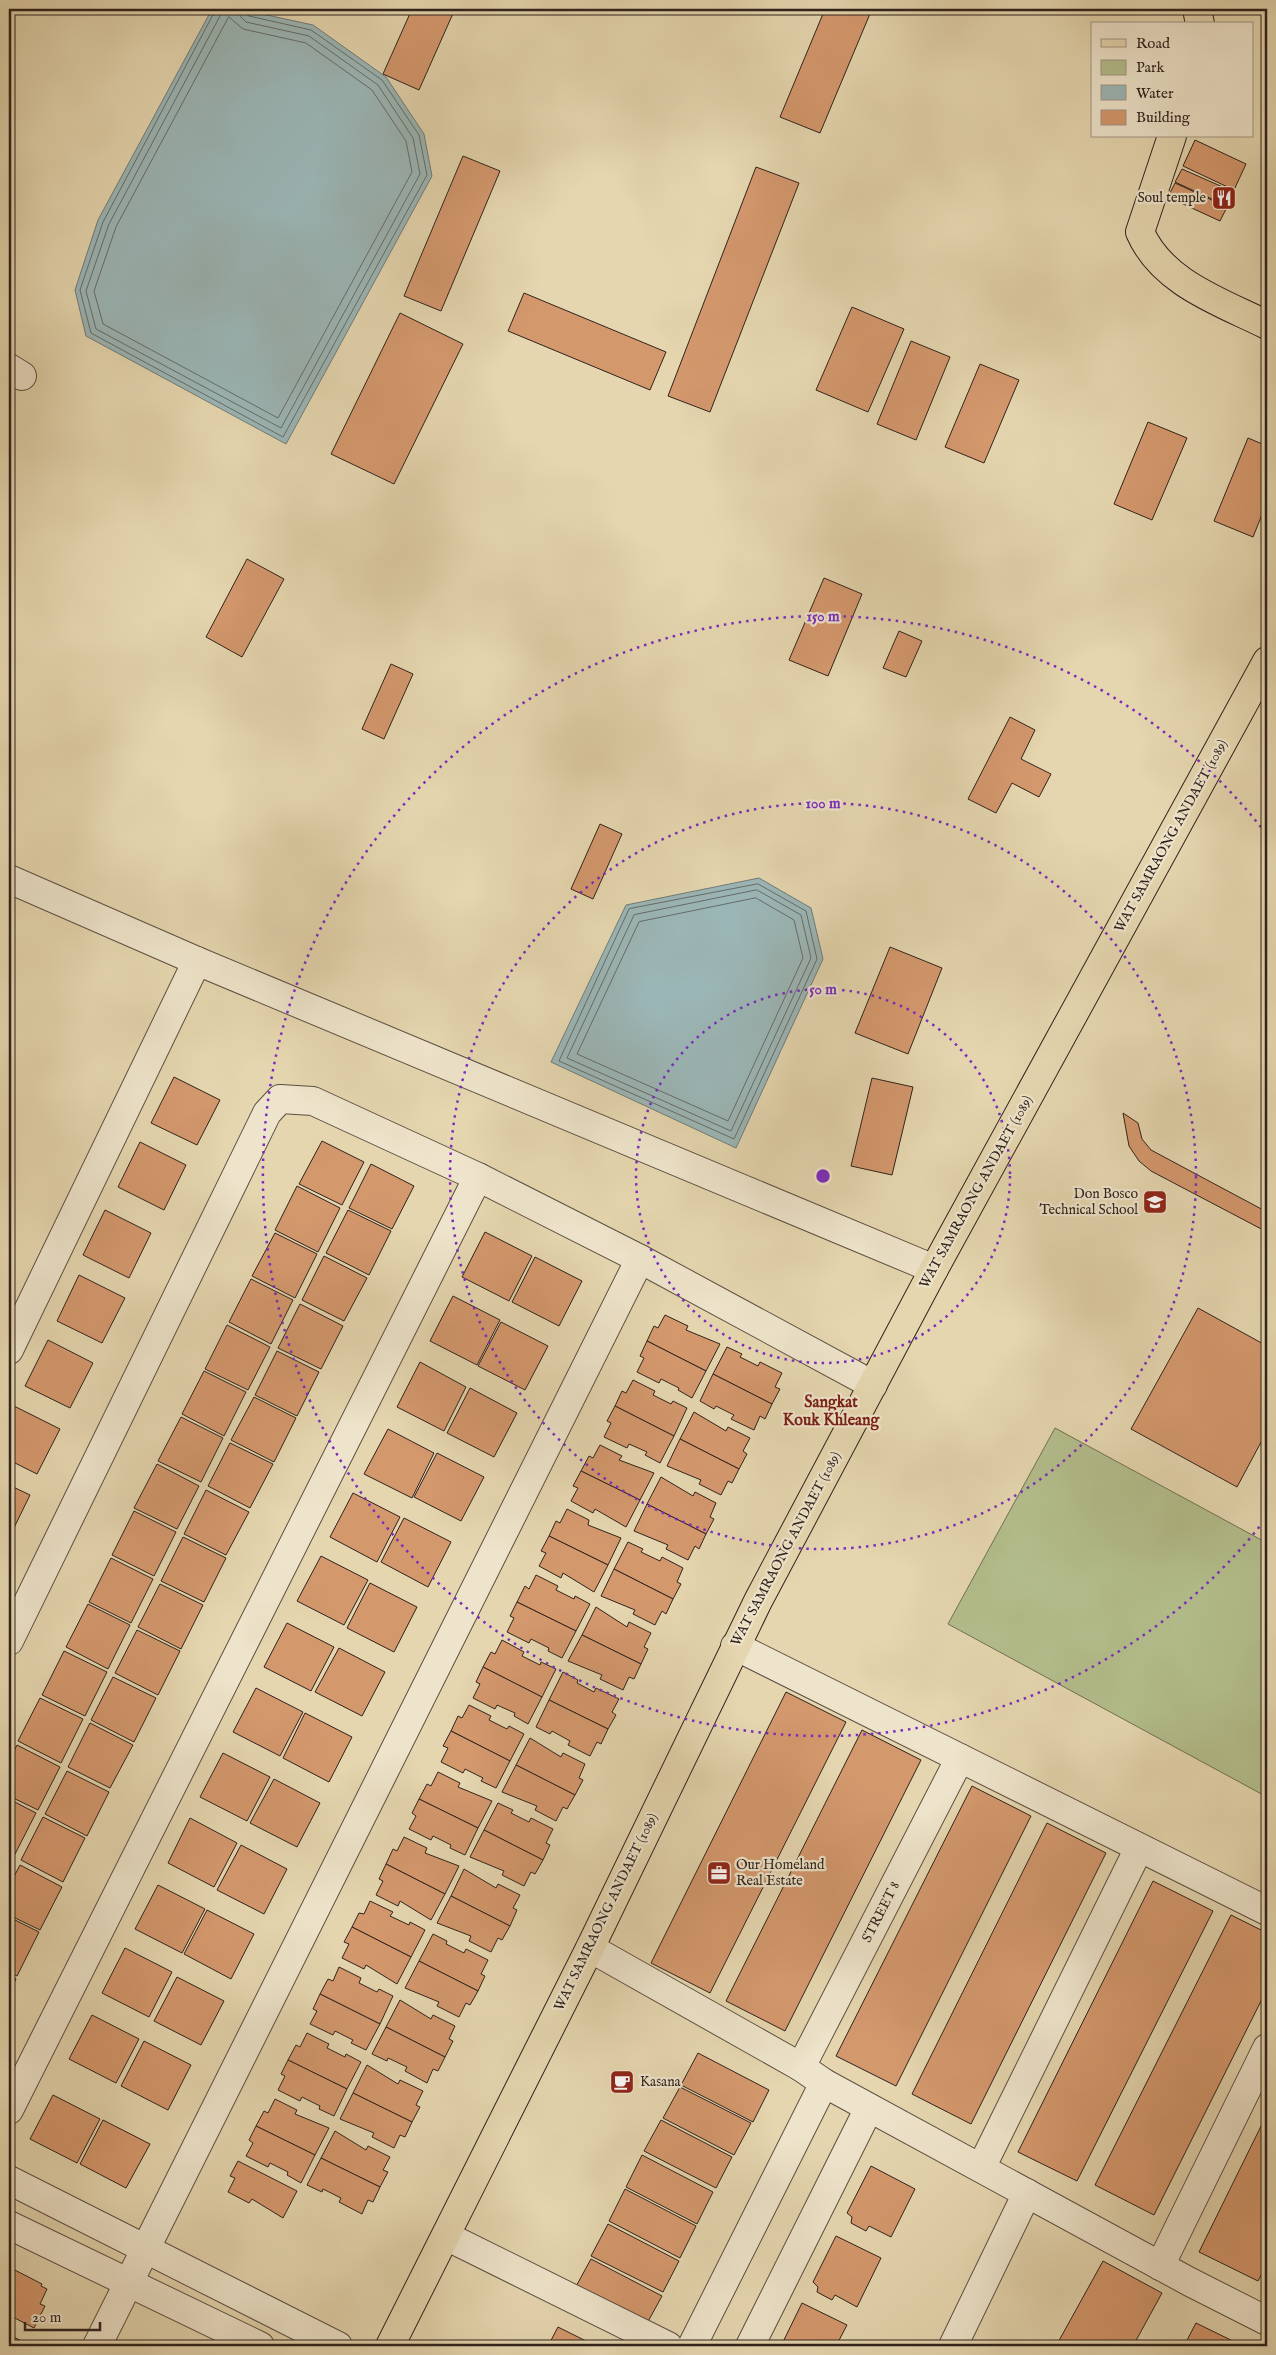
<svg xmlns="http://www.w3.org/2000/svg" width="1276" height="2355" font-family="'IM FELL English',serif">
<rect width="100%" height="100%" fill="#e5d6af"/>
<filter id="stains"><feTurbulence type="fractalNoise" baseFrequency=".004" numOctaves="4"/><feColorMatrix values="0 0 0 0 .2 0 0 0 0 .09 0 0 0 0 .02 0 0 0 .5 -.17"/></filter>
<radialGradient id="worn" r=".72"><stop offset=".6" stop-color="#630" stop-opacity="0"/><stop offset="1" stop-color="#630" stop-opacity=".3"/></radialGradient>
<polygon fill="#b3be8c" stroke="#717054" points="1055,1428 1267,1543 1267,1797 948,1624"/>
<g fill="#9bb6b6" stroke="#707b79">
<polygon points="212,9 239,9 313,25 386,77 424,134 432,176 286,444 86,336 75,290 98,220"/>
<polygon points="759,878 811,908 823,959 736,1148 551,1062 626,905"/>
</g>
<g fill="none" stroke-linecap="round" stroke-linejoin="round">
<g stroke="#656c6a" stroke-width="1">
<polyline points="216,9 103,222 80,290 91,333 283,437 427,175 419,135 382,80 311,30 249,16 245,13 244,9"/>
<polyline points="222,9 220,16 109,224 86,291 96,329 281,428 420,174 413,138 378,85 309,36 246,22 240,16 238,9"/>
<polygon points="229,17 243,29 306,43 372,90 406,141 412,172 278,418 103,324 94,291 116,227"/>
<polygon points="758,884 806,911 817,959 734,1139 559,1061 629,909"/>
<polygon points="757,890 801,915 811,958 731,1131 567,1058 634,915"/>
<polygon points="756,898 794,920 803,958 728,1121 577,1054 639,922"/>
</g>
</g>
<g fill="#d4986d" stroke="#2f221d">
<polygon points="412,9 455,9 419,90 383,74"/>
<polygon points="825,9 872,9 820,133 780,117"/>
<polygon points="1195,140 1246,164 1234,190 1183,166"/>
<polygon points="463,156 500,171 441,311 404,296"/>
<polygon points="756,167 799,183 710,412 668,396"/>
<polygon points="1182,169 1234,192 1227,206 1175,182"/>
<polygon points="1175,183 1227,207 1220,221 1168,197"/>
<polygon points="524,293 666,352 650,390 508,331"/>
<polygon points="852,307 904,329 868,412 816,390"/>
<polygon points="400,313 463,344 394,484 331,454"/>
<polygon points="911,341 950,357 916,440 877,424"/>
<polygon points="980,364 1019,380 984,463 945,447"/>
<polygon points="1148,422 1187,438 1152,520 1114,504"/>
<polygon points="1248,438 1267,446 1267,502 1253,537 1214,521"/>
<polygon points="247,559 284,579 242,657 206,637"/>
<polygon points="824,578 862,594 828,676 789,660"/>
<polygon points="899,631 922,641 906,677 883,668"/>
<polygon points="391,664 413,674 384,739 362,729"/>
<polygon points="1010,717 1035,730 1021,759 1051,774 1039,797 1012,783 996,813 968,799"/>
<polygon points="600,824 622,834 593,899 571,889"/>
<polygon points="890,947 942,968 908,1054 855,1033"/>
<polygon points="174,1077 220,1100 197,1145 151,1123"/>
<polygon points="872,1078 913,1087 892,1175 851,1166"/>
<polygon points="1123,1113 1138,1123 1142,1139 1151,1150 1267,1212 1267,1232 1151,1171 1139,1161 1129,1146"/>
<polygon points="322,1141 364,1162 342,1205 299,1184"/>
<polygon points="140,1142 186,1165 164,1210 118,1187"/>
<polygon points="371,1164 414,1186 392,1229 349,1208"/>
<polygon points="297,1186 340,1208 318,1252 275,1230"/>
<polygon points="105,1210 151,1233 129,1278 83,1255"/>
<polygon points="348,1210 391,1231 369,1275 326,1253"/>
<polygon points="485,1232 532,1256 509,1301 462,1277"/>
<polygon points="275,1233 317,1254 295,1298 252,1276"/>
<polygon points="324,1256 367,1278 344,1321 302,1300"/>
<polygon points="535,1257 582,1281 559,1326 512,1302"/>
<polygon points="79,1275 125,1298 102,1343 57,1321"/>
<polygon points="251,1279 293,1300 271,1344 229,1322"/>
<polygon points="453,1296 500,1320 477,1365 430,1341"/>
<polygon points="300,1304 343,1326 321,1369 278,1348"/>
<polygon points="1198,1308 1267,1346 1267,1431 1237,1487 1131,1429"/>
<polygon points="665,1315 688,1326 686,1330 720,1344 706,1371 647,1341 654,1326 658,1328"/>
<polygon points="501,1322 548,1346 525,1390 478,1366"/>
<polygon points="227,1325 270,1347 248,1390 205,1369"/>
<polygon points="48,1340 93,1363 70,1408 25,1386"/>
<polygon points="647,1341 706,1371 692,1398 678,1390 679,1388 661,1379 659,1383 637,1372 644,1358 640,1356"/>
<polygon points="727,1347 742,1354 740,1357 758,1366 760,1362 782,1373 775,1387 780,1389 772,1404 713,1374"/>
<polygon points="277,1351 319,1372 297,1416 255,1395"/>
<polygon points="420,1362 466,1387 444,1431 397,1407"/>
<polygon points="204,1371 246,1392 224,1436 182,1414"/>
<polygon points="713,1374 772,1404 765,1419 760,1416 754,1430 731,1419 734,1415 716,1406 714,1409 700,1401"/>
<polygon points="633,1380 655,1391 653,1395 671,1404 673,1401 687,1408 674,1436 615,1406 622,1391 626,1393"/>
<polygon points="470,1388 517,1413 494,1457 447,1433"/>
<polygon points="254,1397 296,1418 274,1462 231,1440"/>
<polygon points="14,1406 60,1429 37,1474 9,1460 9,1416"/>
<polygon points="615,1406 674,1436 660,1463 645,1455 647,1452 629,1444 627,1448 604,1437 611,1423 607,1421"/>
<polygon points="694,1412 726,1431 728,1427 750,1438 743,1451 747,1454 739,1469 680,1439"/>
<polygon points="181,1417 223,1438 201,1482 158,1461"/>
<polygon points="388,1429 434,1453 412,1498 364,1474"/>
<polygon points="680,1439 739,1469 732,1483 728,1481 721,1495 699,1484 701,1480 667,1466"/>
<polygon points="230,1443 273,1464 250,1508 208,1486"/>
<polygon points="600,1445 622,1456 619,1460 654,1473 640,1500 581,1471 589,1456 593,1458"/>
<polygon points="437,1453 484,1477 461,1521 414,1497"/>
<polygon points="157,1464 199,1486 177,1529 134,1508"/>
<polygon points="581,1471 640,1500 626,1527 595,1509 593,1513 571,1501 578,1488 573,1486"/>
<polygon points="661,1477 693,1496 695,1492 716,1503 710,1517 714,1519 706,1534 647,1504"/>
<polygon points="9,1485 30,1495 9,1538"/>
<polygon points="206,1490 249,1512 226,1555 184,1534"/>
<polygon points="353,1493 400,1517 377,1562 330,1537"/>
<polygon points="647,1504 706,1534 699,1549 695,1546 688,1560 666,1549 668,1545 634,1531"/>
<polygon points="567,1509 589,1520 588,1525 621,1538 608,1565 549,1536 556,1521 560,1523"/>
<polygon points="134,1511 176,1532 154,1576 112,1555"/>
<polygon points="404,1518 451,1542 428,1587 381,1562"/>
<polygon points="549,1536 608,1565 594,1592 563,1573 561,1578 539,1566 546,1553 541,1551"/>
<polygon points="183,1537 226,1558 204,1602 161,1581"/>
<polygon points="628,1542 643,1549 641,1552 660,1561 662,1557 683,1568 677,1582 681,1584 673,1599 614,1569"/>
<polygon points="321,1556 368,1580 344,1625 297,1601"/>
<polygon points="111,1558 153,1579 131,1623 89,1602"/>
<polygon points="614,1569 673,1599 666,1614 662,1611 655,1625 633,1614 635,1610 601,1596"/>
<polygon points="536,1575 558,1586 556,1590 574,1599 575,1596 590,1604 576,1631 517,1602 525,1586 529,1589"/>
<polygon points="370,1583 417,1607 394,1652 347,1628"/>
<polygon points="160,1584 203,1605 181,1649 138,1627"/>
<polygon points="517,1602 576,1631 562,1658 548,1651 549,1648 531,1639 529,1643 507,1632 514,1618 510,1616"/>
<polygon points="88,1604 130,1625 108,1669 66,1647"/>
<polygon points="596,1607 627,1627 629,1622 651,1633 644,1647 648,1649 641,1664 582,1635"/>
<polygon points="287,1623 334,1647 311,1691 264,1667"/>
<polygon points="137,1630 180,1651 158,1695 115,1673"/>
<polygon points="582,1635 641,1664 634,1679 629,1677 623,1690 600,1679 602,1675 568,1661"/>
<polygon points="502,1640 524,1652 522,1656 540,1665 541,1662 556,1669 542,1697 483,1667 491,1652 495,1654"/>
<polygon points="339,1648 385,1672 362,1716 315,1692"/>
<polygon points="64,1651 107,1672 85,1716 42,1695"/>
<polygon points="483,1667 542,1697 528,1724 514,1716 515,1713 497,1705 495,1709 473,1698 480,1684 476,1682"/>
<polygon points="563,1672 578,1680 577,1683 594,1692 596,1688 619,1699 612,1712 616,1715 608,1729 549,1700"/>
<polygon points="113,1677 156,1698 134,1742 91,1720"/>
<polygon points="256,1688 303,1712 280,1756 233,1732"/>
<polygon points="786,1692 846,1722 710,1993 651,1963"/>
<polygon points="40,1698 83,1719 61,1763 18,1741"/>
<polygon points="549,1700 608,1729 601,1744 597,1742 590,1756 568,1745 570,1741 552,1731 550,1734 536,1727"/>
<polygon points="469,1705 491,1716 489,1720 507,1729 509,1726 524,1734 510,1761 451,1731 458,1716 462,1718"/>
<polygon points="305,1713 352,1737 329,1782 283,1758"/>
<polygon points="90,1723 133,1745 110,1788 68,1767"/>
<polygon points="862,1730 921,1760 785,2031 726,2001"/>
<polygon points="451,1731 510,1761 496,1788 481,1781 483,1778 465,1769 463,1773 441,1762 448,1748 443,1746"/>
<polygon points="530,1738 561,1757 563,1753 585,1764 579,1778 583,1780 575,1795 516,1765"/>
<polygon points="17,1745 60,1767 38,1810 9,1796 9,1761"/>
<polygon points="223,1753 270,1777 247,1821 200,1797"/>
<polygon points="516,1765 575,1795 567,1809 563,1807 556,1821 535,1810 537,1806 502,1792"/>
<polygon points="67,1771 109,1792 87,1836 45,1814"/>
<polygon points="438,1772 460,1783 458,1787 492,1801 478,1828 419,1799 427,1784 431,1786"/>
<polygon points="274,1779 320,1803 297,1847 250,1823"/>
<polygon points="972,1786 1031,1816 896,2086 836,2056"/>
<polygon points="9,1799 36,1813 14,1856 9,1853"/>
<polygon points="419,1799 478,1828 465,1855 450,1848 451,1845 433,1836 431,1840 409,1829 416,1816 412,1813"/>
<polygon points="498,1803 513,1810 511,1813 529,1822 531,1818 553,1829 546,1843 550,1845 543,1860 484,1830"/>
<polygon points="43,1817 85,1838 63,1882 21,1860"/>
<polygon points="190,1818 237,1843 214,1887 168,1863"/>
<polygon points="1047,1823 1106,1853 971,2124 912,2094"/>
<polygon points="484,1830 543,1860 535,1874 531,1872 524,1886 502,1875 504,1871 470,1857"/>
<polygon points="404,1837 427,1848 425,1853 459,1866 445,1894 386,1864 393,1849 397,1851"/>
<polygon points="241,1845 287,1869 264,1914 217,1890"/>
<polygon points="386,1864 445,1894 431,1920 400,1901 398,1906 376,1895 383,1881 379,1879"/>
<polygon points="20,1865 62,1887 40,1930 9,1915 9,1886"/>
<polygon points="464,1869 496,1888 498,1884 520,1895 513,1908 517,1910 510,1926 451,1896"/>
<polygon points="1153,1881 1213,1911 1077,2181 1018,2152"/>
<polygon points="158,1885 205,1909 182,1953 135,1929"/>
<polygon points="451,1896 510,1926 502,1940 498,1938 491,1952 469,1941 471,1936 437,1923"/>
<polygon points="370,1901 393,1912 390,1916 409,1925 410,1922 425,1930 411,1957 352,1927 359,1913 364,1914"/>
<polygon points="207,1910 254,1934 231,1979 184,1954"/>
<polygon points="1231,1915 1267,1933 1267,1989 1154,2215 1095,2185"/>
<polygon points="9,1917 39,1932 17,1976 9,1972"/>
<polygon points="352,1927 411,1957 397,1984 366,1965 364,1969 342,1958 349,1944 344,1942"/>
<polygon points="433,1934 447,1941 446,1944 464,1953 466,1949 488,1960 481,1974 485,1976 478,1991 419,1961"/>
<polygon points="125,1948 172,1972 149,2017 102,1993"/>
<polygon points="419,1961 478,1991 470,2005 466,2003 459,2017 437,2006 439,2002 405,1988"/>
<polygon points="339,1967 361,1978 359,1983 377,1992 379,1989 393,1996 380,2024 320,1994 328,1979 333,1981"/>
<polygon points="9,1975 16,1979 9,1993"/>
<polygon points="177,1977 224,2001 201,2045 154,2021"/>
<polygon points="320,1994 380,2024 366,2050 351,2043 353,2040 335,2031 333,2035 310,2024 317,2011 313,2009"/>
<polygon points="400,2000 431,2019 433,2015 455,2026 449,2039 453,2041 445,2057 386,2027"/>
<polygon points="92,2015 139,2039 116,2083 69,2059"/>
<polygon points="386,2027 445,2057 438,2071 433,2069 427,2083 405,2071 407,2067 388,2058 387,2061 372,2054"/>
<polygon points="307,2033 329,2044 327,2048 345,2057 346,2054 361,2062 347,2089 288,2060 296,2045 300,2047"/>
<polygon points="144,2041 191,2065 168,2110 121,2086"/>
<polygon points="698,2053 769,2090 753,2122 681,2085"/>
<polygon points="288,2060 347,2089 334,2116 319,2109 320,2106 302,2097 300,2101 278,2090 285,2076 281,2074"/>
<polygon points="367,2065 398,2084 400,2080 423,2091 416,2105 420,2107 412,2122 353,2093"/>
<polygon points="680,2087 751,2123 734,2155 663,2118"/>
<polygon points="353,2093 412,2122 405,2137 400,2135 394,2148 372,2137 374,2133 340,2119"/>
<polygon points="53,2095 100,2119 77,2163 30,2139"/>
<polygon points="275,2099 297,2110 295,2114 329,2128 315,2155 256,2126 264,2111 268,2113"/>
<polygon points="1267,2114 1267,2263 1258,2281 1199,2252"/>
<polygon points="103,2120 150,2144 126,2188 80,2164"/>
<polygon points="661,2120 732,2157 716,2188 644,2151"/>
<polygon points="256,2126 315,2155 301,2183 287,2175 288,2172 270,2163 268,2167 246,2156 253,2143 249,2140"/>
<polygon points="335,2131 366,2150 368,2146 390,2157 383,2170 388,2172 380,2187 321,2158"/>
<polygon points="642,2155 713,2192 697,2224 626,2187"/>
<polygon points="321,2158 380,2187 373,2202 368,2200 362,2214 339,2202 341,2198 323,2189 322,2192 307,2185"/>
<polygon points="238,2161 297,2191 283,2218 252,2199 249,2203 228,2192 235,2178 230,2176"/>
<polygon points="871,2166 915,2189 891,2237 869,2226 866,2231 851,2223 852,2217 847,2213"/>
<polygon points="625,2189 696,2226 680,2258 609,2221"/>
<polygon points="608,2224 679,2261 663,2292 591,2256"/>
<polygon points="836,2236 881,2258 857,2307 835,2295 832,2300 817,2292 818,2287 813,2282"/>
<polygon points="591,2259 662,2296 645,2327 574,2290"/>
<polygon points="1103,2261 1162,2293 1133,2346 1056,2346"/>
<polygon points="9,2267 42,2284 41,2286 47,2289 40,2304 45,2306 34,2328 9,2315"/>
<polygon points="802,2303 847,2325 836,2346 781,2346"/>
<polygon points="1196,2323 1243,2346 1184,2346"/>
<polygon points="558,2327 596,2346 548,2346"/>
<polygon points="9,2335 26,2343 24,2346 9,2346"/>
</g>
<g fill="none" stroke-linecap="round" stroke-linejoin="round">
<defs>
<g id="minor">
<polyline points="9,368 22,376"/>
<polyline points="9,879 197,961 934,1269"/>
<polyline points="9,1350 197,961"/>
<polyline points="9,1641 267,1113 280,1099 313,1101 478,1177 640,1259 873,1385"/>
<polyline points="735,1646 1267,1911"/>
<polyline points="590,1948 801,2067 824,2083 1190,2282 1267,2321"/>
<polyline points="801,2067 960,1758"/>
<polyline points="9,2110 478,1177"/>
<polyline points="981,2168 1139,1848"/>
<polyline points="9,2180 338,2346"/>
<polyline points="9,2225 260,2346"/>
<polyline points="446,2236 668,2346"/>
<polyline points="1160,2266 1267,2048"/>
<polyline points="97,2346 640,1259"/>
<polyline points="692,2346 824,2083"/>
<polyline points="750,2346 869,2108"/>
<polyline points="953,2346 1027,2193"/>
</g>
<g id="major">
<polyline points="1197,9 1200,24"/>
<path d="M1172,136L1140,232C1162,283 1221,302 1267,325"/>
<polyline points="390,2346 590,1948 758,1601 934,1269 1267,661"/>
</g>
</defs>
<use href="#minor" stroke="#5c4f42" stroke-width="30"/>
<use href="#major" stroke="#2f221d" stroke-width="30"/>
<use href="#minor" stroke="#eee4cb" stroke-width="28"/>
<use href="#major" stroke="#e5d6af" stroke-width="28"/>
</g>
<g fill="none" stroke="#7b2cbf" stroke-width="2.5" stroke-dasharray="2.5 5">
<circle cx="823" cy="1176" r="187"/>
<circle cx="823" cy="1176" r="373"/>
<path d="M1264 1521A560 560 0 1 1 1264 831"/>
</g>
<defs>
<symbol id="restaurant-square" viewBox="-11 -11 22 22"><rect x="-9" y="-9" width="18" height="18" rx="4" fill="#8f2418" stroke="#eee4cb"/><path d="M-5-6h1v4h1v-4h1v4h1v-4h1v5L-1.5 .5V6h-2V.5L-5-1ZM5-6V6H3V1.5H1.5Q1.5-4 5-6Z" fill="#fff"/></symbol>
<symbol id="school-square" viewBox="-11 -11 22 22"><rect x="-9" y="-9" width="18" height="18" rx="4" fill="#8f2418" stroke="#eee4cb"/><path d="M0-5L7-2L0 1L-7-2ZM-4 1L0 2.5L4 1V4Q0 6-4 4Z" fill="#fff"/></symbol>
<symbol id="office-square" viewBox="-11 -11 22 22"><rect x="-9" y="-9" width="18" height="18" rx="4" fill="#8f2418" stroke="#eee4cb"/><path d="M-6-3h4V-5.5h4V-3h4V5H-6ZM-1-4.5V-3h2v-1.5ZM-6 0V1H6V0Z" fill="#fff"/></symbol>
<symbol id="cafe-square" viewBox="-11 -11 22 22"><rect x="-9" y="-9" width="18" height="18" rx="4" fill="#8f2418" stroke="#eee4cb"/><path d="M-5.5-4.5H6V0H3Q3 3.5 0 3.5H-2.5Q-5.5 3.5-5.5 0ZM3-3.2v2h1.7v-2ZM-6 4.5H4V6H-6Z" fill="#fff"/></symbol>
</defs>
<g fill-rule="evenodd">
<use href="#restaurant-square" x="1210" y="184" width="28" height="28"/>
<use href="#school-square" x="1141" y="1188" width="28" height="28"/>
<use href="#office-square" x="705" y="1859" width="28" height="28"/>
<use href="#cafe-square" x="608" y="2068" width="28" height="28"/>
</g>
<g text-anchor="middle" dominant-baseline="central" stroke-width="4.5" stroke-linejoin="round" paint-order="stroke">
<g font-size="14" fill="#2f221d" stroke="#eee4cb" text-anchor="end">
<text x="1206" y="198">Soul temple</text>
<text x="1138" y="1194">Don Bosco<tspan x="1138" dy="16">Technical School</tspan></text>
<text x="736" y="1865" text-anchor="start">Our Homeland<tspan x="736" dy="16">Real Estate</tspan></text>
<text x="640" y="2082" text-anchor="start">Kasana</text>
</g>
<g font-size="14" fill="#2f221d" stroke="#eee4cb">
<text transform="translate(1171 836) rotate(-61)">WAT SAMRAONG ANDAET (1089)</text>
<text transform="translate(976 1192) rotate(-61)">WAT SAMRAONG ANDAET (1089)</text>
<text transform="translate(786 1549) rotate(-62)">WAT SAMRAONG ANDAET (1089)</text>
<text transform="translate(606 1912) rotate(-64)">WAT SAMRAONG ANDAET (1089)</text>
<text transform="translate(881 1912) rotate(-63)">STREET 8</text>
</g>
<g font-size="16" font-weight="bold" fill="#7a1f14" stroke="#eee4cb">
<text x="831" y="1403">Sangkat<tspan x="831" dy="18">Kouk Khleang</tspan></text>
</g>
</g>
<circle cx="823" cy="1176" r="8" fill="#7b2cbf" stroke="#eee4cb" stroke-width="2.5"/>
<g font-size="15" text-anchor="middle" font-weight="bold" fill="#7b2cbf" stroke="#eee4cb" stroke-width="4.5" stroke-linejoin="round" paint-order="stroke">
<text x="823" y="621">150 m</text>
<text x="823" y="808">100 m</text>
<text x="823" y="994">50 m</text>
</g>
<rect width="1276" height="2355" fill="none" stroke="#e5d6af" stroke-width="30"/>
<rect x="10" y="10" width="1256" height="2335" fill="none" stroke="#2f221d" stroke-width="2.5"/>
<rect x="15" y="15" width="1246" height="2325" fill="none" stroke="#2f221d"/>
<rect x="1091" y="22" width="162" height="115" fill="#eee4cb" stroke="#a29685"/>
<rect x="1101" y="39" width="25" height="8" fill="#e5d6af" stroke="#a29685"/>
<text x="1136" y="48" font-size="15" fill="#2f221d">Road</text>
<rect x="1101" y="60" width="25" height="15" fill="#b3be8c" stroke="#a29685"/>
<text x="1136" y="72" font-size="15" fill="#2f221d">Park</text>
<rect x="1101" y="85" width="25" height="15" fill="#9bb6b6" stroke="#a29685"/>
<text x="1136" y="98" font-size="15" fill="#2f221d">Water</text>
<rect x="1101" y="110" width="25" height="15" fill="#d4986d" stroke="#a29685"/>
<text x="1136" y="122" font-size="15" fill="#2f221d">Building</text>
<path d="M25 2322v8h75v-8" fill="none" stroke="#2f221d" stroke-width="2.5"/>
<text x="32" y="2322" font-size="15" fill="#2f221d" stroke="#eee4cb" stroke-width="4" paint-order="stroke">20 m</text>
<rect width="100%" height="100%" filter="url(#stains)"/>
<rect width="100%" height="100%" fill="url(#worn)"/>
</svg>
